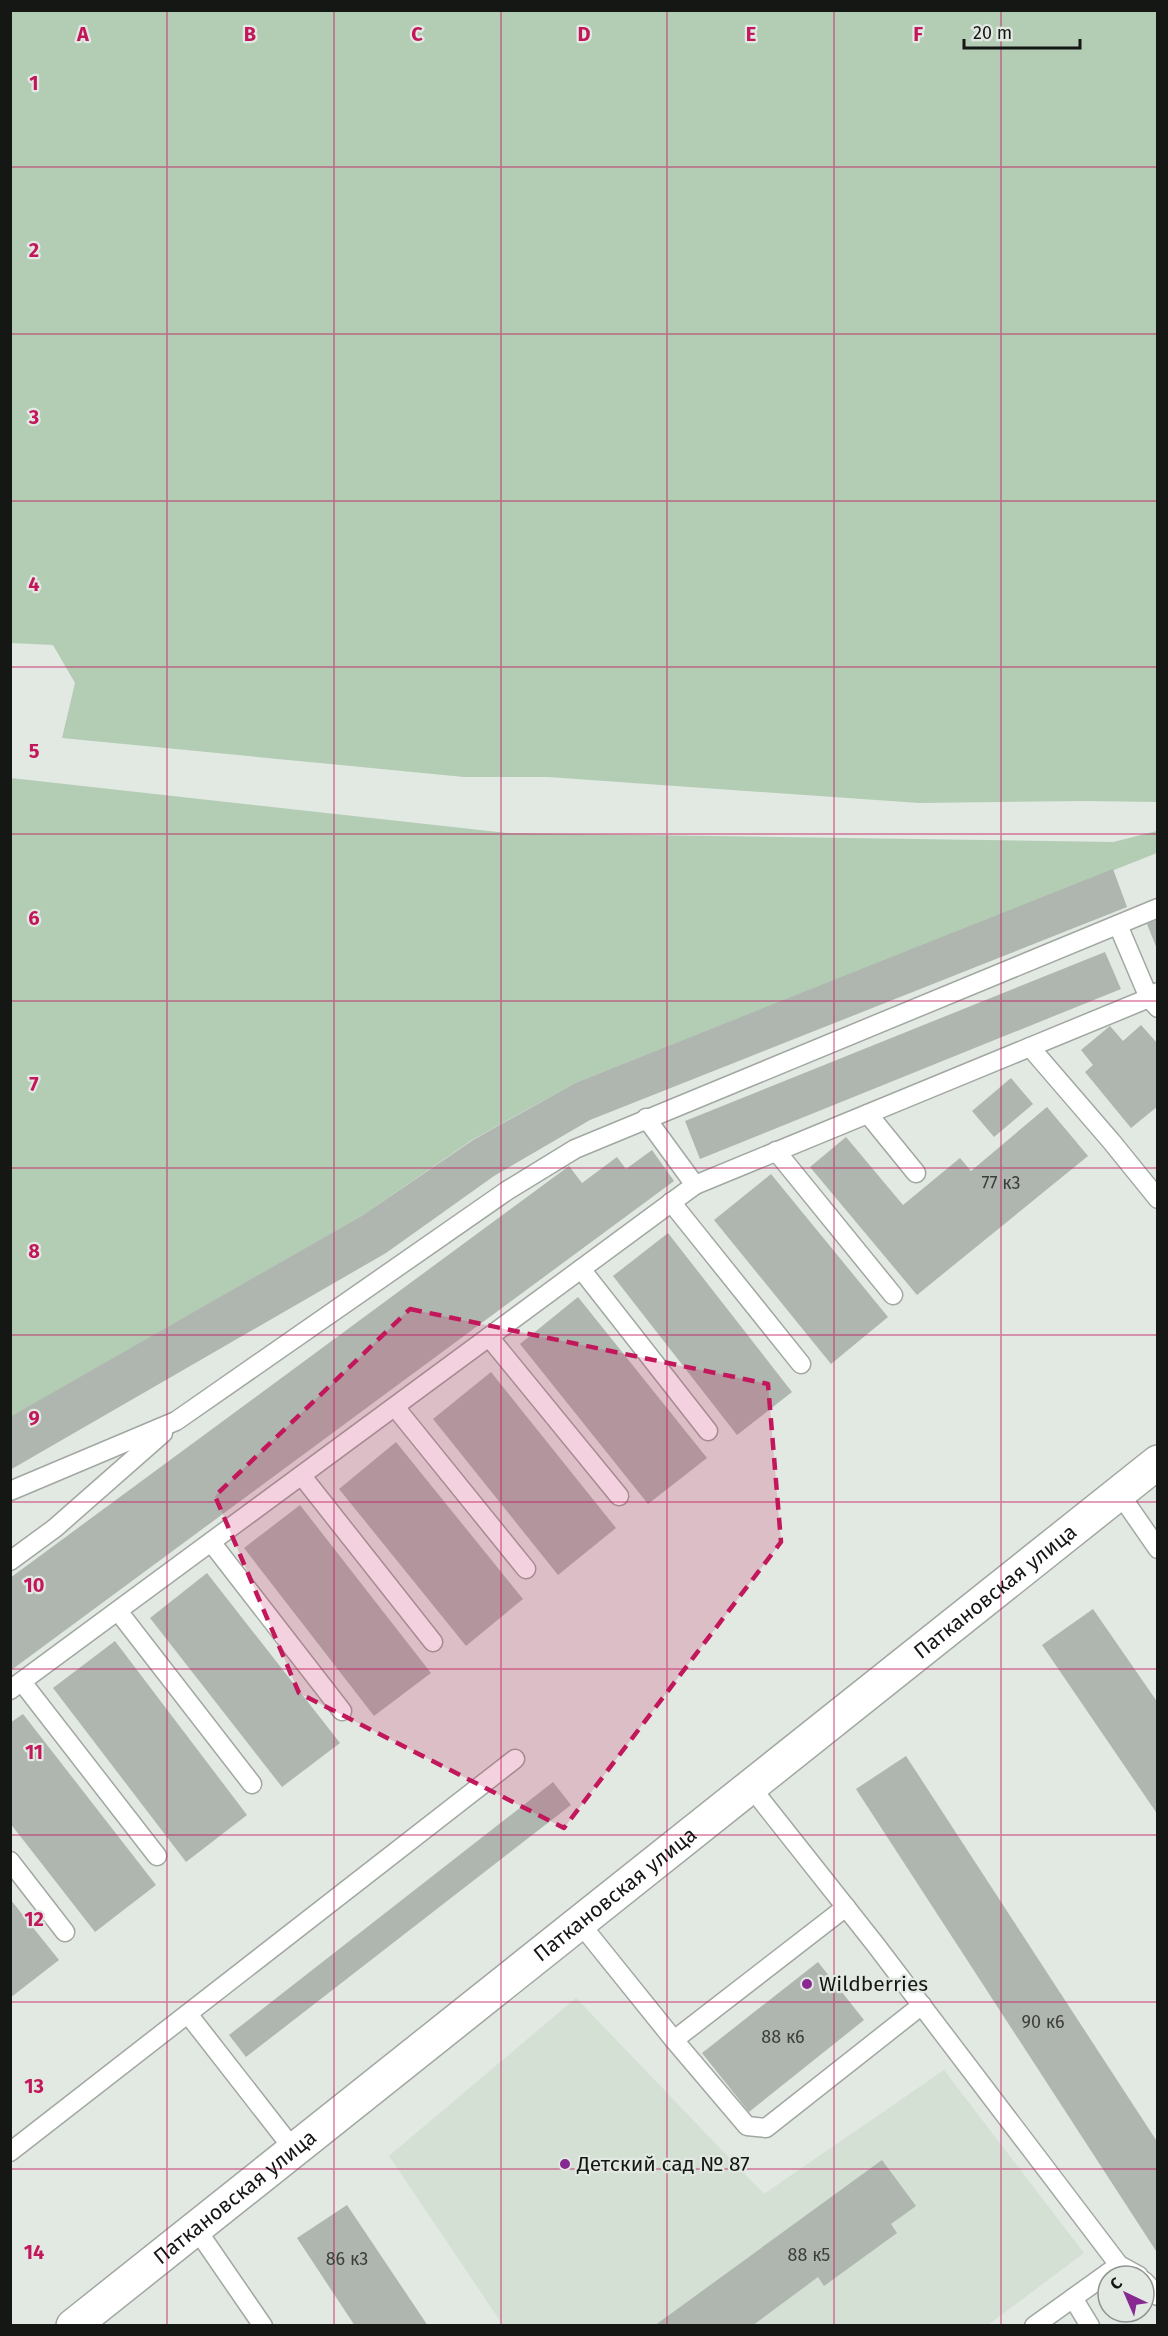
<svg xmlns="http://www.w3.org/2000/svg" width="1168" height="2336" font-family="'Fira Sans',sans-serif">
<rect width="100%" height="100%" fill="#e2e8e2"/>
<polygon fill="#d4e0d4" points="576,1998 764,2194 944,2070 1084,2253 988,2325 503,2325 389,2156"/>
<g fill="#b3cdb5">
<polygon points="11,10 1157,11 1157,802 1084,801 919,803 548,777 464,777 62,738 75,683 53,645 11,643"/>
<polygon points="11,778 507,833 1113,842 1157,831 1157,853 575,1083 472,1140 363,1215 11,1417"/>
</g>
<g fill="#afb5af">
<polygon points="1113,869 1127,907 590,1120 494,1176 386,1253 10,1470 10,1417 363,1215 473,1140 575,1083"/>
<polygon points="1158,919 1158,949 1157,949 1147,924"/>
<polygon points="1105,952 1121,989 700,1159 685,1121"/>
<polygon points="1141,1025 1158,1044 1158,1106 1131,1128 1085,1072 1093,1065 1081,1050 1110,1026 1123,1041"/>
<polygon points="1011,1078 1033,1104 994,1137 972,1111"/>
<polygon points="1047,1107 1088,1156 917,1295 810,1167 846,1137 903,1205 960,1158 971,1171"/>
<polygon points="652,1150 674,1181 10,1671 10,1578 569,1166 582,1183 617,1157 626,1169"/>
<polygon points="771,1174 888,1317 831,1364 714,1220"/>
<polygon points="668,1233 792,1392 737,1435 613,1276"/>
<polygon points="578,1297 707,1458 648,1504 520,1344"/>
<polygon points="491,1372 616,1528 558,1575 433,1419"/>
<polygon points="396,1442 523,1599 466,1646 339,1489"/>
<polygon points="300,1505 431,1673 374,1716 244,1548"/>
<polygon points="207,1573 340,1743 282,1787 150,1618"/>
<polygon points="1093,1609 1158,1703 1158,1815 1042,1645"/>
<polygon points="115,1641 247,1815 186,1862 53,1688"/>
<polygon points="23,1714 156,1885 95,1932 10,1823 10,1723"/>
<polygon points="906,1756 1158,2143 1158,2254 856,1789"/>
<polygon points="553,1782 571,1805 246,2057 229,2035"/>
<polygon points="10,1899 59,1960 10,1998"/>
<polygon points="818,1962 864,2020 749,2112 702,2053"/>
<polygon points="882,2160 916,2206 891,2224 897,2233 824,2286 818,2277 752,2326 654,2326"/>
<polygon points="347,2205 428,2326 355,2326 297,2238"/>
</g>
<g fill="none" stroke-linecap="round" stroke-linejoin="round">
<defs>
<g id="service">
<polyline points="1118,925 1149,998 1158,1008"/>
<polyline points="1030,1047 1111,1141 1158,1199"/>
<polyline points="868,1114 916,1173"/>
<polyline points="646,1118 695,1185"/>
<polyline points="776,1151 893,1295"/>
<polyline points="671,1202 801,1364"/>
<polyline points="581,1269 708,1431"/>
<polyline points="489,1337 619,1496"/>
<polyline points="395,1407 526,1569"/>
<polyline points="302,1476 433,1642"/>
<polyline points="10,1491 176,1421 508,1190 575,1149 1158,908"/>
<polyline points="1119,1493 1158,1549"/>
<polyline points="211,1542 342,1711"/>
<polyline points="10,1561 55,1528 163,1433"/>
<polyline points="118,1611 252,1784"/>
<polyline points="22,1682 157,1856"/>
<polyline points="10,1690 695,1185 1149,998 1158,992"/>
<polyline points="750,1786 875,1944 1119,2265 1139,2276"/>
<polyline points="10,1861 65,1932"/>
<polyline points="579,1922 674,2040 747,2126 766,2128 922,2005"/>
<polyline points="188,2014 294,2150"/>
<polyline points="674,2040 846,1907"/>
<polyline points="10,2152 515,1759"/>
<polyline points="195,2227 263,2326"/>
<polyline points="1144,2281 1158,2296"/>
<polyline points="1034,2326 1073,2298"/>
<polyline points="1090,2326 1073,2298 1119,2265"/>
</g>
<g id="minor">
<path id="s1" d="M73,2326L1158,1462"/>
</g>
</defs>
<use href="#service" stroke="#a1a7a1" stroke-width="21"/>
<use href="#minor" stroke="#a1a7a1" stroke-width="36"/>
<use href="#service" stroke="#fff" stroke-width="18"/>
<use href="#minor" stroke="#fff" stroke-width="33"/>
</g>
<path fill="#c2185b" fill-opacity="0.2" stroke="#c2185b" stroke-width="4.5" stroke-dasharray="12 8" stroke-linejoin="round" d="M410,1309L768,1384L781,1542L564,1828L299,1693L215,1496Z"/>
<path fill="none" stroke="#c2185b" stroke-width="1.5" stroke-opacity="0.55" d="M167,10V2326M334,10V2326M501,10V2326M667,10V2326M834,10V2326M1001,10V2326M10,167H1158M10,334H1158M10,501H1158M10,667H1158M10,834H1158M10,1001H1158M10,1168H1158M10,1335H1158M10,1502H1158M10,1669H1158M10,1835H1158M10,2002H1158M10,2169H1158"/>
<g fill="#882992" stroke="#e2e8e2" stroke-width="2">
<circle cx="807" cy="1984" r="6"/>
<circle cx="565" cy="2164" r="6"/>
</g>
<g text-anchor="middle" dominant-baseline="central" stroke-width="4.5" stroke-linejoin="round" paint-order="stroke">
<g font-size="18" fill="#3c3e3c">
<text x="1001" y="1183">77 к3</text>
<text x="1043" y="2022">90 к6</text>
<text x="783" y="2037">88 к6</text>
<text x="809" y="2255">88 к5</text>
<text x="347" y="2259">86 к3</text>
</g>
<g font-size="21" fill="#151715" stroke="#e2e8e2">
<text stroke="none"><textPath href="#s1" startOffset="1179">Паткановская улица</textPath></text>
<text stroke="none"><textPath href="#s1" startOffset="693">Паткановская улица</textPath></text>
<text stroke="none"><textPath href="#s1" startOffset="207">Паткановская улица</textPath></text>
</g>
<g font-size="21" fill="#151715" stroke="#e2e8e2" text-anchor="start">
<text x="819" y="1984">Wildberries</text>
<text x="577" y="2164">Детский сад № 87</text>
</g>
</g>
<g font-size="20" text-anchor="middle" font-weight="bold" fill="#c2185b" stroke="#e2e8e2" stroke-width="4.5" stroke-linejoin="round" paint-order="stroke">
<text x="83" y="41">A</text>
<text x="250" y="41">B</text>
<text x="417" y="41">C</text>
<text x="584" y="41">D</text>
<text x="751" y="41">E</text>
<text x="918" y="41">F</text>
<text x="34" y="90">1</text>
<text x="34" y="257">2</text>
<text x="34" y="424">3</text>
<text x="34" y="591">4</text>
<text x="34" y="758">5</text>
<text x="34" y="925">6</text>
<text x="34" y="1091">7</text>
<text x="34" y="1258">8</text>
<text x="34" y="1425">9</text>
<text x="34" y="1592">10</text>
<text x="34" y="1759">11</text>
<text x="34" y="1926">12</text>
<text x="34" y="2093">13</text>
<text x="34" y="2259">14</text>
</g>
<rect width="1168" height="2336" fill="none" stroke="#151715" stroke-width="24"/>
<g transform="translate(1126 2294) rotate(316)"><circle r="28" fill="#e2e8e2" stroke="#909490" stroke-width="1.5"/>
<path d="M0-4.5L10 22L0 15L-10 22Z" fill="#882992"/>
<text y="-9" font-size="16" font-weight="bold" text-anchor="middle" fill="#151715">С</text>
</g>
<path d="M964 39v9h116v-9" fill="none" stroke="#151715" stroke-width="3"/>
<text x="973" y="39" font-size="18" fill="#151715" stroke="#e2e8e2" stroke-width="4.5" paint-order="stroke">20 m</text>
</svg>
